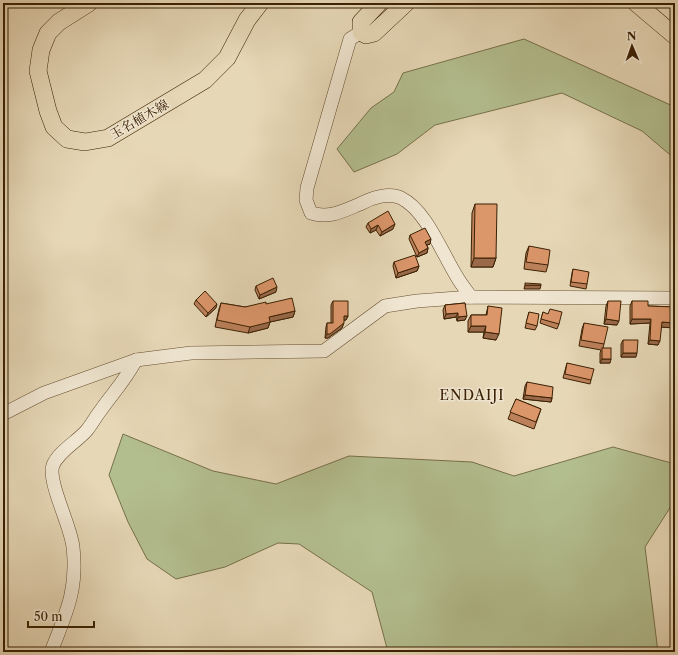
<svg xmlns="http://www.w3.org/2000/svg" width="678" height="655" font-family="'Libre Caslon Text','Noto Serif JP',serif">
<rect width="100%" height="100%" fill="#e6d7b6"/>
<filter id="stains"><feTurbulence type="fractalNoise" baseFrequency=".005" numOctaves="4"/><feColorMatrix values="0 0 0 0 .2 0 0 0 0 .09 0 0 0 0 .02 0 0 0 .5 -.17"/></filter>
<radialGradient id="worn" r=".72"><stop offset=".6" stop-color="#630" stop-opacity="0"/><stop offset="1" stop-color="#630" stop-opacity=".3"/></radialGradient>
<g fill="#b3be8f" stroke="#777049">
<polygon points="524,39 675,107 675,159 642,131 562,93 435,125 397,154 354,172 337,149 371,108 394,92 403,73"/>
<polygon points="123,434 213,471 276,484 349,456 472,462 514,476 613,447 675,464 675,500 645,547 658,652 388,652 372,592 299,544 278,543 225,567 176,579 147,559 128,522 109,475"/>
</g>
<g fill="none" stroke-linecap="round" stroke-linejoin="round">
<defs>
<g id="minor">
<path d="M361,32L350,39L307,188L306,200L311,213C329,219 343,211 360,204C371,198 389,192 401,198C426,210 442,253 457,277C461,284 466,290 471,297"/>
<polyline points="3,414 44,393 136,360 191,353 324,351 385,306 417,301 471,297 675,298"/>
<path d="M51,652C66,613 78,590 73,547C71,526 47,481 53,465C59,451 78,441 87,430C92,424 96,416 101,410C113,393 126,379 136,360"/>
</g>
<g id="major">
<polyline points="89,3 59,22 48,33 41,50 38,71 48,111 54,127 67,139 85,142 108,138 205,80 227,58 247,20 260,3"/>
<polyline points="379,3 361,22 361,32 366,35 374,33 406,3"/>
<polyline points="636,3 675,36"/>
</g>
</defs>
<use href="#minor" stroke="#664e30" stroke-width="14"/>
<use href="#major" stroke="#3b2103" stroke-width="18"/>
<use href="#minor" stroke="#efe5d0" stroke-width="13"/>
<use href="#major" stroke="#e6d7b6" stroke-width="17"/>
</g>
<g fill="#bc815b" stroke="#3b2103">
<polygon points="475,204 496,258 493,267 471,267 472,213"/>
<polygon points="368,223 393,229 380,236 376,230 370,233 366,227"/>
<polygon points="410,235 430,244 427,245 428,248 427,253 417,257 409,239"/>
<polygon points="529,246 548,265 546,272 524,269 526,253"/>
<polygon points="394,262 419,266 417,271 396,278 393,266"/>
<polygon points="573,269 587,284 586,289 570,286 572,273"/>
<polygon points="256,286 276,292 259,299 255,290"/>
<polygon points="196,300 216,308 206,317 194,304"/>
<polygon points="333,301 348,316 346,320 344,320 342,328 328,338 325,338 326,327 327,323 331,323 331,305"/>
<polygon points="608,301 617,325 604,324 606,306"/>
<polygon points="632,301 648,306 675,307 675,328 661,327 658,345 648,344 650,323 630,324 630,306"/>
<polygon points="221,303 245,307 266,304 295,311 293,317 270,322 268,328 248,333 215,327 219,309"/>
<polygon points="465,303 465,320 457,321 456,317 444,319 443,310 445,305"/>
<polygon points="488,306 496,340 483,338 484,332 468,332 468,321 471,315 486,315"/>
<polygon points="529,312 537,326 535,330 525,328"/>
<polygon points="543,312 559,324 557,329 540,323"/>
<polygon points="584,323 604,344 603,348 610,363 600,363 600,353 601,350 579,346 582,329"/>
<polygon points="623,340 636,357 621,357 621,344"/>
<polygon points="567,363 591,380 590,384 563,378"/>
<polygon points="527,382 552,398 551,402 523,399 525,386"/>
<polygon points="516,399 541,409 534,429 508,419"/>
</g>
<g fill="#99694a" stroke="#3b2103">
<polygon points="395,224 393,229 380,236 382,232"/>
<polygon points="378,225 376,230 370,233 371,229"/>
<polygon points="431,239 430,244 424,246 425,242"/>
<polygon points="428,248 427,253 417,257 419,253"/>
<polygon points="474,258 496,258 493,267 471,267"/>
<polygon points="419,266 417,271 396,278 398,273"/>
<polygon points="525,285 541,285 540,289 524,289"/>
<polygon points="277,287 276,292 259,299 260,295"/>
<polygon points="217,304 216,308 206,317 208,313"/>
<polygon points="295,311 293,317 270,322 268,328 248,333 250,327 269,317"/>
<polygon points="458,313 456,317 444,319 446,314"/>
<polygon points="344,316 348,316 346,320 342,320"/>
<polygon points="467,316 465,320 457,321 458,317"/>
<polygon points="606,319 619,321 617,325 604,324"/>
<polygon points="632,319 651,319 650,323 630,324"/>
<polygon points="662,322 675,323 675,328 660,327"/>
<polygon points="344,323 342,328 328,338 325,338 327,334"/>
<polygon points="471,326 486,326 484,332 468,332"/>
<polygon points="485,332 499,334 496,340 483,338"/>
<polygon points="650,340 660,341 658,345 648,344"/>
<polygon points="623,353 637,353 636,357 621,357"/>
<polygon points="602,359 611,359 610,363 600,363"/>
<polygon points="525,395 552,398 551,402 523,399"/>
</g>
<g fill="#db966a" stroke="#3b2103">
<polygon points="475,204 497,204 496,258 474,258"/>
<polygon points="388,211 395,224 382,232 378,225 371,229 368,223"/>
<polygon points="425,228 431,239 425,242 428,248 419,253 410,235"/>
<polygon points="529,246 550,250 548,265 526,262"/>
<polygon points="415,255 419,266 398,273 394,262"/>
<polygon points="573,269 589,272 587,284 571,282"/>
<polygon points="273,278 277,287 260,295 256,286"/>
<polygon points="525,283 541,284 541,285 525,285"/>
<polygon points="205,291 217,304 208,313 196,300"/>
<polygon points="292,298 295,311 269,317 270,322 250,327 217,320 221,303 245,307 266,302 266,304"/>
<polygon points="333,301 348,301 348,316 344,316 344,323 330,334 327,334 327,323 333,323"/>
<polygon points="608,301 621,301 619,321 606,319"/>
<polygon points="632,301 648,301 648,306 675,307 675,323 662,322 660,341 650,340 651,319 632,319"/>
<polygon points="465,303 467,316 458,317 458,313 446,314 445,305"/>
<polygon points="488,306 502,308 499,334 485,332 486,326 471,326 471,315 487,315"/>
<polygon points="550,309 562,312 559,324 541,319 543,312 548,314"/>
<polygon points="529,312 539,314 537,326 526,323"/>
<polygon points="584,323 608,327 604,344 581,340"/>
<polygon points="623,340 638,340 637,353 623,353"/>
<rect x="602" y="348" width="9" height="11"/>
<polygon points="567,363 594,369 591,380 565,374"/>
<polygon points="527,382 553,387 552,398 525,395"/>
<polygon points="516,399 541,409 536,422 510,412"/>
</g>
<g text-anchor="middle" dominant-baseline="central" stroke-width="3" stroke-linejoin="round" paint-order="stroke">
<g font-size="13" fill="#3b2103" stroke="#efe5d0">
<text transform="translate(139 119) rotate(-30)">玉名植木線</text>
</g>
<g font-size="14" letter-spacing="1" fill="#3b2103" stroke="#efe5d0">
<text x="472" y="395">ENDAIJI</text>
</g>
</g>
<rect width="678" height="655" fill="none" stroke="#e6d7b6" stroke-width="16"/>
<rect x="4" y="4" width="670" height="647" fill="none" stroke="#3b2103" stroke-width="2"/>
<rect x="8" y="8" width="662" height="639" fill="none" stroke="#3b2103"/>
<g transform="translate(632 46) rotate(358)" stroke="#efe5d0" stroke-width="3" paint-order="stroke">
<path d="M0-3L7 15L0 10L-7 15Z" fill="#3b2103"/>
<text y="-6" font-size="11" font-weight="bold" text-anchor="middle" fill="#3b2103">N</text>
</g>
<path d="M28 621v6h66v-6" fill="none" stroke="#3b2103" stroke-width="2"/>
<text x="34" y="621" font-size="12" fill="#3b2103" stroke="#efe5d0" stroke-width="3" paint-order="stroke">50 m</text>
<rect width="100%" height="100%" filter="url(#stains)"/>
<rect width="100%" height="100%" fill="url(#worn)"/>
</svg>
